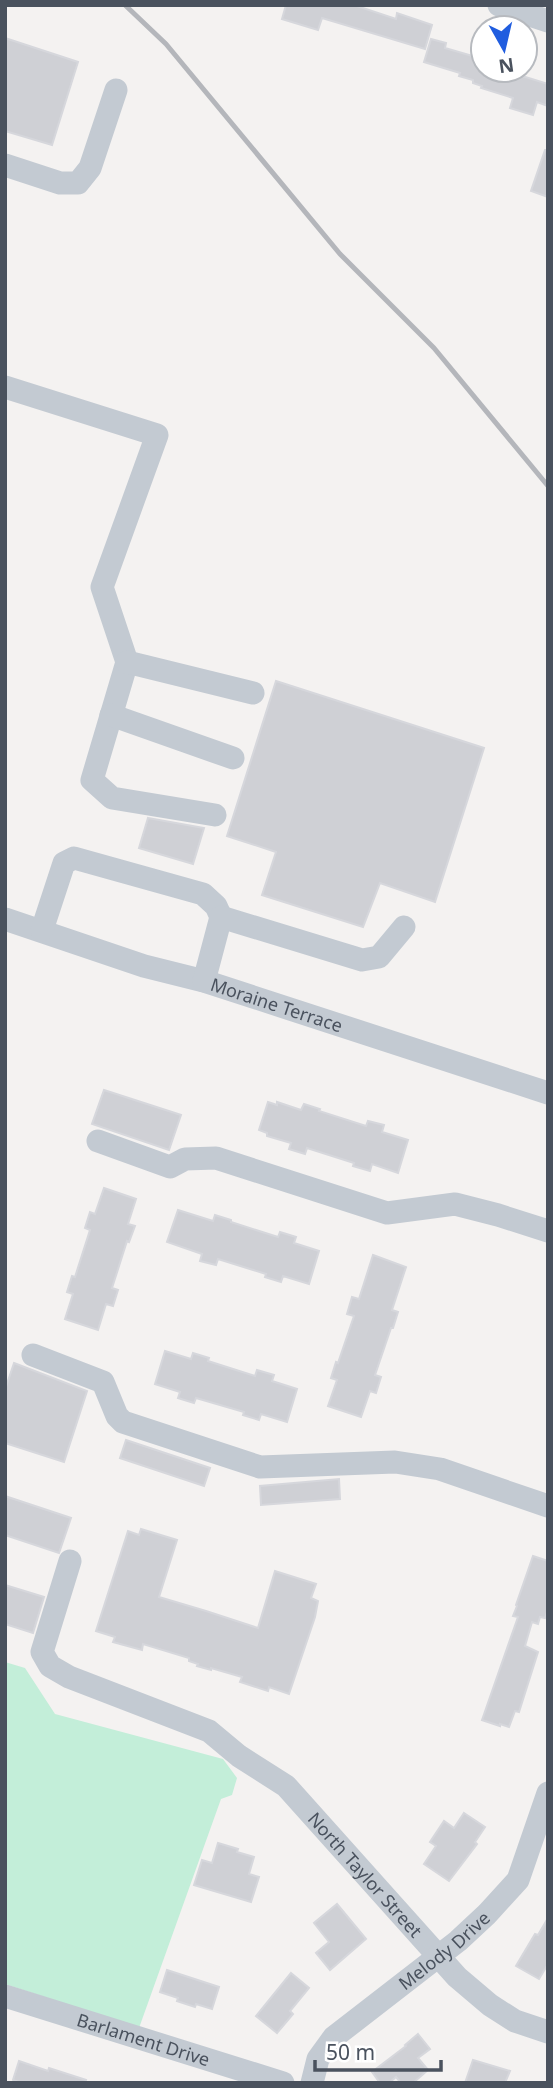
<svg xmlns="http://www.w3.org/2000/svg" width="553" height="2088" font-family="'Noto Sans',sans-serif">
<rect width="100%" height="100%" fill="#f4f2f1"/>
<polygon fill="#c3eed9" points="5,1662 25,1668 55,1714 223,1759 237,1778 232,1795 221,1799 139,2028 5,1984"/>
<g fill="#cfd0d5" stroke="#d6d7dc" stroke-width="2">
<polygon points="286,5 354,5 396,19 397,13 432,25 425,49 322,18 318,30 282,19"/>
<polygon points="5,38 78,62 52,145 5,131"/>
<polygon points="431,39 446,43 445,48 483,59 483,70 503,70 548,84 548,106 537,102 533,115 510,108 513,98 481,88 482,86 473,83 473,80 459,76 460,73 424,62"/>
<polygon points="545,150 548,150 548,197 531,191"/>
<polygon points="276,681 484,748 435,902 380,883 363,927 262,895 276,852 227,836"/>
<polygon points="148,818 204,828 193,864 139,848"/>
<polygon points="104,1090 181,1115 169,1150 92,1124"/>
<polygon points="268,1102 277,1105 277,1102 301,1110 304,1104 320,1109 319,1111 366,1126 368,1121 384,1125 382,1132 408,1140 398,1173 372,1164 370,1171 353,1166 354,1163 307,1148 305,1154 289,1149 291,1143 267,1136 267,1133 259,1130"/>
<polygon points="104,1188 136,1199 128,1224 135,1226 129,1242 127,1241 112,1288 118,1290 113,1306 106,1304 98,1330 65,1319 73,1294 67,1292 72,1276 75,1277 90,1230 85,1228 90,1212 95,1214"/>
<polygon points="178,1210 213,1221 215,1215 231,1220 231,1222 278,1237 280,1232 296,1237 294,1243 319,1251 309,1284 283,1276 281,1282 265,1277 266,1274 218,1259 216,1265 200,1261 202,1254 167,1242"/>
<polygon points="373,1255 406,1267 392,1310 398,1312 393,1328 391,1328 375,1375 381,1377 376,1393 370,1391 361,1417 328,1406 337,1380 331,1378 336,1362 338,1363 354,1316 347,1314 352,1297 359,1299"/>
<polygon points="165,1351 191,1359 193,1353 209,1358 208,1361 255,1376 257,1370 274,1375 272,1381 297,1389 287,1422 261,1414 259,1420 243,1415 244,1412 196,1398 194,1403 178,1398 180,1392 155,1384"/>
<polygon points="14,1363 87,1391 64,1462 5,1443 5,1390"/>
<polygon points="126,1440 210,1468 204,1486 120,1458"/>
<polygon points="339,1479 340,1499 261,1505 260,1486"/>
<polygon points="5,1496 71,1518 59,1553 5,1535"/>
<polygon points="141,1529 177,1540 159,1597 206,1611 258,1628 275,1571 316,1584 311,1598 318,1601 315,1617 289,1694 269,1687 268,1691 240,1682 242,1677 211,1668 211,1670 197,1666 198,1664 189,1661 189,1658 143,1644 142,1650 113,1642 115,1637 96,1631 128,1531 139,1535"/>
<polygon points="533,1556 548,1561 548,1609 545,1618 540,1617 538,1624 532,1622 525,1646 538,1652 519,1712 515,1711 509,1727 500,1724 500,1726 482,1720 518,1617 513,1616 517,1606 516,1605"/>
<polygon points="5,1585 44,1597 33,1633 5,1624"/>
<polygon points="464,1813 485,1827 475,1842 477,1844 449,1881 424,1864 436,1846 430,1842 444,1821 454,1828"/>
<polygon points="218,1843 238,1849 237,1852 254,1857 249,1874 259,1877 251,1902 194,1885 202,1860 212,1863"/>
<polygon points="337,1904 366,1939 330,1970 316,1953 329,1942 314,1923"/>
<polygon points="548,1918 548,1964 539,1979 516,1966 535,1934 538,1935"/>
<polygon points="167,1970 219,1987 212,2009 196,2004 195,2007 177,2001 178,1998 160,1992"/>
<polygon points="291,1973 309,1988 290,2011 293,2014 277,2033 256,2016"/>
<polygon points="418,2034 430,2049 418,2058 428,2070 413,2083 401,2083 396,2077 389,2083 380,2083 372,2072 406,2046 405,2045"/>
<polygon points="473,2060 510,2071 505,2083 465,2083"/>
<polygon points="19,2061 48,2071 49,2068 86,2080 85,2083 21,2083 13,2080"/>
</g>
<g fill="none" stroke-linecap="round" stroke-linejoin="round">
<g stroke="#c3cad2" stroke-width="23">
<polyline points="499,5 548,21"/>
<polyline points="5,165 60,183 78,183 90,168 116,90"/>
<polyline points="5,387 157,435 102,587 127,662 92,780 112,798 215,815"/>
<polyline points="127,662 253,693"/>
<polyline points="111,715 233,758"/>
<path id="s1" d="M5,919L144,966L204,981L548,1093"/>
<polyline points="42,930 64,863 74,858 203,894 216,906 221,917"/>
<polyline points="204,981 221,917 362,960 379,957 404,927"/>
<polyline points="98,1141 170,1167 185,1159 216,1158 387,1213 455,1204 498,1215 548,1231"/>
<polyline points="33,1355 103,1382 117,1416 123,1422 260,1467 395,1462 440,1469 548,1506"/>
<path id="s2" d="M70,1561L42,1652L50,1666L69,1677L209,1731L239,1756L286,1786L457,1977L490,2005L515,2021L548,2032"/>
<path id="s3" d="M5,1996L283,2083"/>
<path id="s4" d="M312,2083L318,2059L334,2037L458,1941L487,1914L518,1880L548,1793"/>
</g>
<polyline stroke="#b4b6bb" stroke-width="5" points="125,5 166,44 340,254 434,348 548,486"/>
</g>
<g text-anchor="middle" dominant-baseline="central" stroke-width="5" stroke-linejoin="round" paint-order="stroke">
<g font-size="18" fill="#4a525e" stroke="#fff">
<text stroke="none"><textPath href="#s1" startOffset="285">Moraine Terrace</textPath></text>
<text stroke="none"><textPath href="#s2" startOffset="497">North Taylor Street</textPath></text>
<text stroke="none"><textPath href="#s4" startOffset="192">Melody Drive</textPath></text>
<text stroke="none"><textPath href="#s3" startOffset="145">Barlament Drive</textPath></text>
</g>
</g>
<rect width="553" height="2088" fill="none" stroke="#4a525e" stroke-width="14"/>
<g transform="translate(504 49) rotate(172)"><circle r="33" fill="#ffffff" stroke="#b7babf" stroke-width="2"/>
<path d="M0-5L12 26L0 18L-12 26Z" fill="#205ddf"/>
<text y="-10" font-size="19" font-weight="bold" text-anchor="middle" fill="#4a525e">N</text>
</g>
<path d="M315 2060v10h126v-10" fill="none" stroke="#4a525e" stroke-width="3.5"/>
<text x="326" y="2060" font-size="21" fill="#4a525e" stroke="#ffffff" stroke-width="5" paint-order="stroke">50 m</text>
</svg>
